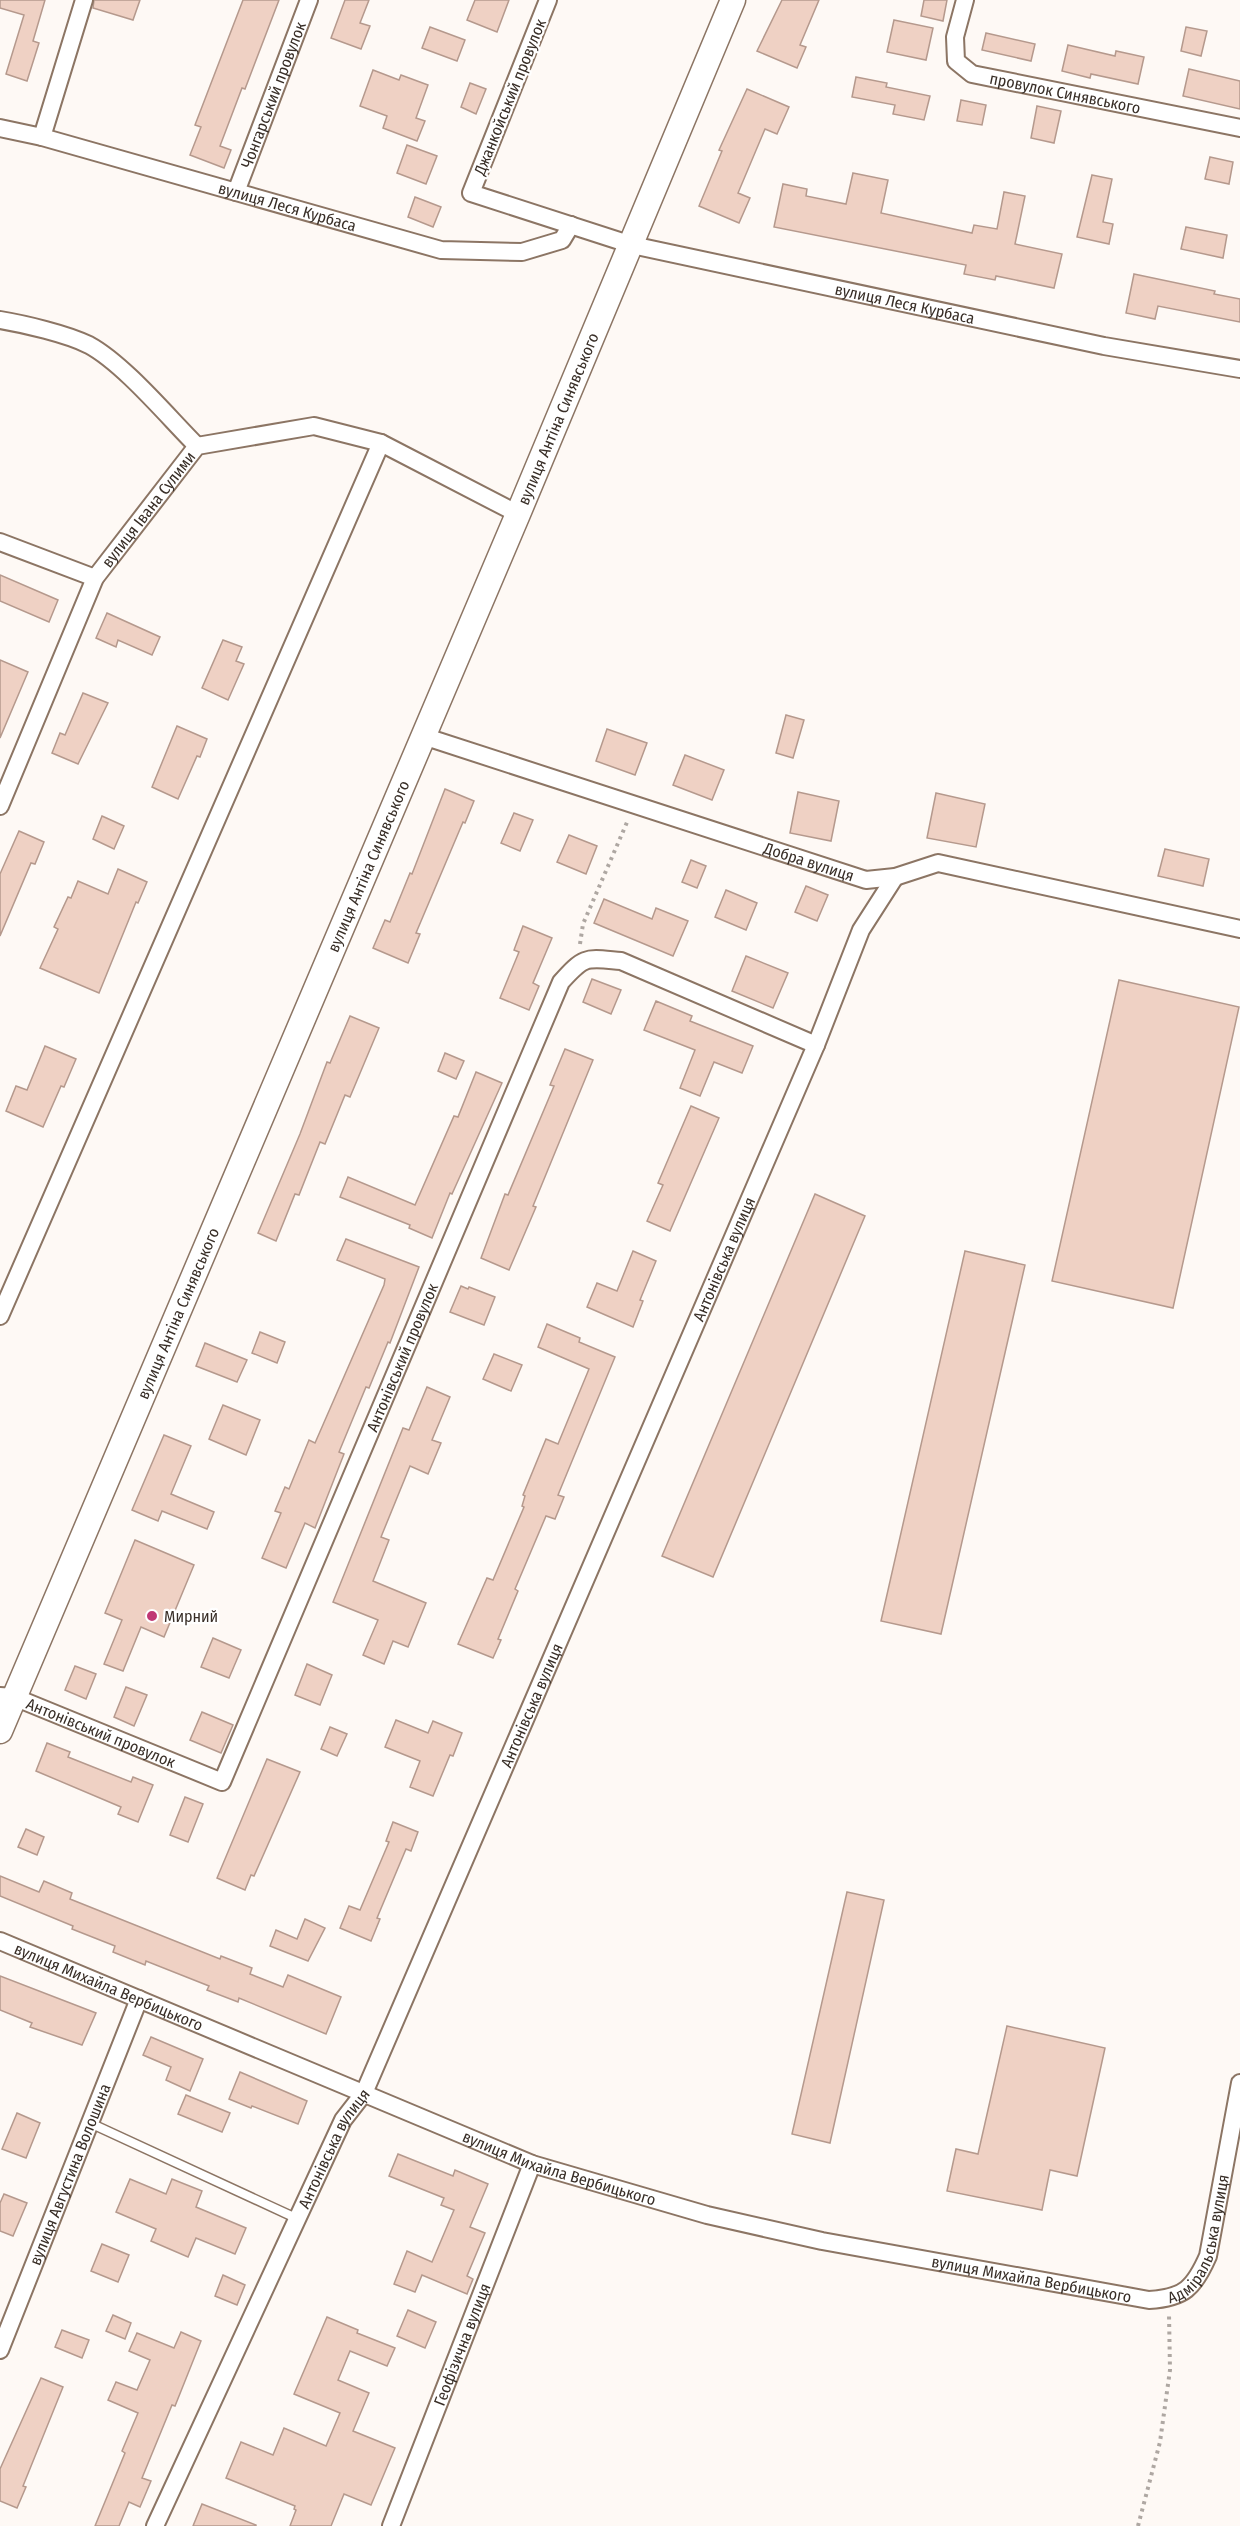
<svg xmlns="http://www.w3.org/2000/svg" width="1240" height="2526" font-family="'Fira Sans Condensed',sans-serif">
<rect width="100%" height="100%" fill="#fef9f5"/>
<g fill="#efd1c4" stroke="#b5998d" stroke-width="1.5">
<polygon points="0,0 45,0 33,41 39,43 27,81 6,74 24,15 0,8"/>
<polygon points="94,0 140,0 133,20 93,8"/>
<polygon points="243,0 279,0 245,89 242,88 220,146 231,150 224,168 190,155 201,127 195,125"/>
<polygon points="345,0 369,0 360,23 370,26 361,49 331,38"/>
<polygon points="475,0 509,0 497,32 467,20"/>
<polygon points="782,0 819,0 800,45 806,47 797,68 757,51"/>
<polygon points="924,0 947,0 943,21 921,16"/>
<polygon points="894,20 933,28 926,60 887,52"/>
<polygon points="430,27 465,40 457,61 422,48"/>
<polygon points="1186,27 1207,31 1201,56 1181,51"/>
<polygon points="986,33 1035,44 1031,61 982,50"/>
<polygon points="1068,45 1115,56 1116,51 1144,57 1138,84 1091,74 1090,78 1062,71"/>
<polygon points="1189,69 1240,81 1240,109 1183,96"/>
<polygon points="373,70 399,80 401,75 428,85 416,118 425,121 417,141 383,128 387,116 360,106"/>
<polygon points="856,77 887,83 886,87 930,96 924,120 893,114 895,105 852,97"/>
<polygon points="470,83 486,89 476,114 461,107"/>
<polygon points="747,89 789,107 777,134 765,129 738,193 750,198 739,223 699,206 722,151 719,150"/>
<polygon points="961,100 986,105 982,125 957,121"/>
<polygon points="1037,106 1061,111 1054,143 1031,138"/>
<polygon points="407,145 437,156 426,184 397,173"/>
<polygon points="1210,157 1233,162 1229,184 1205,179"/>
<polygon points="853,173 888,180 881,213 972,233 974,225 997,229 1004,192 1025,196 1015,244 1062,254 1054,288 996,276 995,280 964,274 966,265 774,227 783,184 807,189 806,196 846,204"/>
<polygon points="1092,175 1112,179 1103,222 1113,224 1109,244 1077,237"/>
<polygon points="415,197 441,207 433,227 408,217"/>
<polygon points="1186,227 1227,235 1223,258 1181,249"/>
<polygon points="1134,274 1215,291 1214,294 1240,299 1240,322 1158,306 1155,319 1126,313"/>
<polygon points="0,575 58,600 49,622 0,601"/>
<polygon points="107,613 160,637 152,655 118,640 116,647 96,638"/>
<polygon points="223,640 242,647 236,661 244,664 228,700 202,688"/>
<polygon points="0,660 28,672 0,738"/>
<polygon points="83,693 108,703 78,764 52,753 60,733 65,735"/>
<polygon points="786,715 804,720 793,758 776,753"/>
<polygon points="177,726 207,739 200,757 197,756 178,799 152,787"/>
<polygon points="607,729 647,743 635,775 596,761"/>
<polygon points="685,755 724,770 712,800 673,785"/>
<polygon points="445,789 474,801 465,823 463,822 416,933 420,934 408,963 373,948 385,920 390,922 410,873 412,874"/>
<polygon points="798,792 839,801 831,841 790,833"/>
<polygon points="936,793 985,804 976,847 927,838"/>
<polygon points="514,813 533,820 520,851 501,843"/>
<polygon points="102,816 124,826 114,849 93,839"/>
<polygon points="19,831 44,842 35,864 31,863 0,936 0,874"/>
<polygon points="569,835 597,846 586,874 557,862"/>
<polygon points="1165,849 1209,859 1203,886 1158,876"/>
<polygon points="691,860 706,866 697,888 682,882"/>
<polygon points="118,869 147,882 138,903 136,902 99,993 40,968 58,929 54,927 68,897 71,898 78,881 108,894"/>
<polygon points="806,886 828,895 817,921 795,912"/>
<polygon points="726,890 757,903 746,930 715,917"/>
<polygon points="604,899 652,919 656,908 688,921 673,956 594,923"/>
<polygon points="523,926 552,938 533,983 539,986 529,1010 500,998 519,952 514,950"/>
<polygon points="746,956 788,973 773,1008 732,991"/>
<polygon points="592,979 621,990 611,1014 583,1002"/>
<polygon points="1119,980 1239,1007 1173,1308 1052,1281"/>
<polygon points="656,1001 692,1016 690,1021 753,1046 742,1073 714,1062 700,1096 680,1088 695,1050 644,1030"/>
<polygon points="350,1016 379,1028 350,1097 345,1095 325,1144 320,1142 299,1195 295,1194 276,1241 258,1233 300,1134 327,1062 330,1063"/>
<polygon points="45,1046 76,1059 64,1087 61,1086 43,1127 6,1111 16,1086 27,1090"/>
<polygon points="565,1049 593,1060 533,1206 536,1207 509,1270 481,1258 505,1194 508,1195 554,1086 550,1085"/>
<polygon points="445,1053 464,1061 456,1079 438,1071"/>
<polygon points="476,1072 502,1083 452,1194 450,1193 432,1238 409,1228 410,1225 340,1197 348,1177 415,1205 454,1116 458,1117"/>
<polygon points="691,1106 719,1118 670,1231 647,1221 663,1185 658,1183"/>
<polygon points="815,1194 865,1216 713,1577 662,1556"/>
<polygon points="346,1239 419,1267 390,1343 388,1342 369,1388 366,1387 339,1452 344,1454 315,1528 305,1523 286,1568 262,1558 281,1513 275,1511 285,1487 289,1489 309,1440 315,1443 384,1285 385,1279 337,1260"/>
<polygon points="633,1251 656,1261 640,1300 643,1301 633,1327 587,1307 597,1283 617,1291"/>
<polygon points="965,1251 1025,1265 941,1634 881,1621"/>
<polygon points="461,1286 468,1289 469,1287 495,1297 484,1325 450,1312"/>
<polygon points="547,1324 580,1338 579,1342 615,1357 558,1495 564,1497 555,1519 546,1516 515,1589 518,1591 498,1639 501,1640 493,1658 458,1644 487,1578 493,1580 524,1507 522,1506 525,1496 523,1495 546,1439 558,1444 589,1369 538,1347"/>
<polygon points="260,1332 285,1342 277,1363 252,1353"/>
<polygon points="205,1343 247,1360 237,1382 196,1366"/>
<polygon points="494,1354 522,1365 511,1391 483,1379"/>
<polygon points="427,1387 450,1397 432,1440 441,1443 428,1474 410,1466 381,1537 389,1540 373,1581 426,1603 408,1647 393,1641 384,1664 363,1655 378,1620 333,1602 403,1428 409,1430"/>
<polygon points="223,1405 260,1420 246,1455 209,1439"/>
<polygon points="164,1435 191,1446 171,1494 214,1512 207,1529 162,1511 158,1521 132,1510"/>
<polygon points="135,1540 194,1565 164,1637 141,1627 123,1671 104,1664 122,1620 105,1613"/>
<polygon points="213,1638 241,1650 229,1678 201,1667"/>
<polygon points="307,1664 332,1675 320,1705 295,1695"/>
<polygon points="75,1666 96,1674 86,1699 65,1690"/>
<polygon points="126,1687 147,1695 134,1726 114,1717"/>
<polygon points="202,1712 233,1725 221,1753 190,1740"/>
<polygon points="396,1720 428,1733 433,1721 462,1733 453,1756 450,1755 433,1796 410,1787 420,1761 385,1747"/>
<polygon points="330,1727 347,1734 337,1756 321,1749"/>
<polygon points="47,1743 70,1752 68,1757 131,1782 133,1777 153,1785 138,1822 118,1814 121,1807 36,1771"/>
<polygon points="267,1759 300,1772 254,1876 251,1875 245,1890 217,1878"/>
<polygon points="185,1797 203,1804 188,1842 170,1835"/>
<polygon points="393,1822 418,1832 411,1851 406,1849 377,1918 380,1919 371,1941 340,1928 349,1906 360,1910 389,1842 386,1841"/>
<polygon points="26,1829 44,1837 37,1855 18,1847"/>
<polygon points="0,1876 39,1892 44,1881 72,1893 70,1899 220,1959 221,1956 252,1968 250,1974 283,1987 288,1975 341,1997 326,2034 239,1998 238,2002 207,1990 209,1986 146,1961 145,1965 113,1952 115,1946 72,1929 73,1926 0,1896"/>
<polygon points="847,1892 884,1900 830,2143 792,2134"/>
<polygon points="305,1919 325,1928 308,1961 270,1946 276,1930 297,1939"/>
<polygon points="0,1976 96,2013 82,2045 30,2027 32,2023 0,2010"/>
<polygon points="1007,2026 1105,2048 1077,2176 1050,2170 1042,2210 947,2191 956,2149 978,2154"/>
<polygon points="151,2037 203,2059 190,2091 166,2080 171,2067 143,2055"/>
<polygon points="240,2072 307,2101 298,2124 252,2106 251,2108 229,2099"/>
<polygon points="186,2095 230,2113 222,2132 178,2114"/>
<polygon points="17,2113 40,2123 26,2158 2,2149"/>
<polygon points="398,2154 453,2176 455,2170 488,2184 470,2227 485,2233 467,2276 473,2279 467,2294 422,2275 415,2292 394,2284 407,2251 432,2262 454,2210 441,2205 444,2198 389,2176"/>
<polygon points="130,2179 166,2194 172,2179 202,2191 196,2207 246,2228 235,2254 196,2238 188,2257 151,2241 156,2229 116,2212"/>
<polygon points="4,2194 27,2203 13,2236 0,2231 0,2203"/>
<polygon points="102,2244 129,2255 118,2282 91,2271"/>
<polygon points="223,2275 245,2285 237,2305 215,2296"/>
<polygon points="408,2310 436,2322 425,2348 397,2336"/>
<polygon points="113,2315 131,2323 125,2339 106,2331"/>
<polygon points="327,2317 358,2330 357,2333 395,2348 387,2366 350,2351 338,2380 369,2393 353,2431 395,2448 371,2505 344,2494 331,2526 290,2526 296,2510 294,2509 295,2506 226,2478 241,2442 273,2455 284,2428 326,2446 340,2413 294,2394"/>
<polygon points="62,2330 89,2340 82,2358 55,2347"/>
<polygon points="181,2332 201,2341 175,2406 172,2405 142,2478 151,2481 140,2507 129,2502 119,2526 95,2526 125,2453 122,2451 138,2413 108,2400 116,2382 137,2390 150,2360 129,2351 137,2333 174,2348"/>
<polygon points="41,2378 63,2387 23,2486 26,2487 17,2508 0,2501 0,2469"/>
<polygon points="202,2504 256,2525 256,2526 193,2526"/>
</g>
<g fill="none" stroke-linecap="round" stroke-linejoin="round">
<defs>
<polyline id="lane" points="90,2123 298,2219"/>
<g id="street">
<path id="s1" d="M548,0L471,193L632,245L1104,346L1240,369"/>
<path id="s2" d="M965,0L955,37L956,61L972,74L1240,128"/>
<path id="s3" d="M0,128L42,137L441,250L522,252L562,240L571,225"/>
<polyline points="42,137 84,0"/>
<path id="s4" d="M236,192L309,0"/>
<path d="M0,320C24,324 67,334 89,345C124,364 168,417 197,446"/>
<polyline points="0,542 95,578"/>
<path id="s5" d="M423,736L866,880L895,877L938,863L1240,929"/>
<path id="s6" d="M0,806L95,578L197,446L314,426L381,443L518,514"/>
<polyline points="0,1316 381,443"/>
<path id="s7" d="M0,1696L14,1697L222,1782L561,982C585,955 586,958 621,961L816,1045"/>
<path id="s8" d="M0,1941L532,2164L707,2215L822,2241L1149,2300C1184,2298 1194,2288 1208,2256L1240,2083"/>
<path id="s9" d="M0,2350L139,1999"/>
<path id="s10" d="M155,2526L343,2120L364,2093L816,1045L861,930L895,877"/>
<path id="s11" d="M391,2526L532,2164"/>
</g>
<g id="secondary">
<path id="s12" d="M0,1731L518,514L733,0"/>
</g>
</defs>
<use href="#lane" stroke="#8c7564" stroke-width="11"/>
<use href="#street" stroke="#8c7564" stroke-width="20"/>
<use href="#secondary" stroke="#8c7564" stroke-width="27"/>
<g stroke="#aea7a2" stroke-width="4" stroke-dasharray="3 4.5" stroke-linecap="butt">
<polyline points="580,944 583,924 628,820"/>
<polyline points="1138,2526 1160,2442 1170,2370 1169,2314"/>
</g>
<use href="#lane" stroke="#fff" stroke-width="8"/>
<use href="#street" stroke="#fff" stroke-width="16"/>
<use href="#secondary" stroke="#fff" stroke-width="24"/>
</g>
<circle fill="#c03774" stroke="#fff" stroke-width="2" cx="152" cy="1616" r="6"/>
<g text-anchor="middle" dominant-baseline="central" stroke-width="4.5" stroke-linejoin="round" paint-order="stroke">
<g font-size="16" fill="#382e27" stroke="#fff">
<text stroke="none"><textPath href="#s2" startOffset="178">провулок Синявського</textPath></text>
<text stroke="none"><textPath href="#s4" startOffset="104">Чонгарський провулок</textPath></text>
<text transform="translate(510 97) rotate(-68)">Джанкойський провулок</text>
<text stroke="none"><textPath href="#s3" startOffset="298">вулиця Леся Курбаса</textPath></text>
<text stroke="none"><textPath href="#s1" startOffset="656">вулиця Леся Курбаса</textPath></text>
<text stroke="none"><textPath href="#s12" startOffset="1426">вулиця Антіна Синявського</textPath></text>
<text stroke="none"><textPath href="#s6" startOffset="334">вулиця Івана Сулими</textPath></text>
<text stroke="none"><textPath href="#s5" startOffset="406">Добра вулиця</textPath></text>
<text stroke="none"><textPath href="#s12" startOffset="940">вулиця Антіна Синявського</textPath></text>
<text stroke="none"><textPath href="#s10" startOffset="1390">Антонівська вулиця</textPath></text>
<text stroke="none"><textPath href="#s12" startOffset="454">вулиця Антіна Синявського</textPath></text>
<text stroke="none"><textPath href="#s7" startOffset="700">Антонівський провулок</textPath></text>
<text stroke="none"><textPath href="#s10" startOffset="904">Антонівська вулиця</textPath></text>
<text stroke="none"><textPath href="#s7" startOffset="108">Антонівський провулок</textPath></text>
<text stroke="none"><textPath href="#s8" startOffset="118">вулиця Михайла Вербицького</textPath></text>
<text stroke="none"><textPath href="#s10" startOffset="418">Антонівська вулиця</textPath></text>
<text stroke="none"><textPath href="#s8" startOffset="604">вулиця Михайла Вербицького</textPath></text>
<text stroke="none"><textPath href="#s9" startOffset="189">вулиця Августина Волошина</textPath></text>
<text stroke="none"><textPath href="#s8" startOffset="1300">Адміральська вулиця</textPath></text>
<text stroke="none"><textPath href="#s8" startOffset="1090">вулиця Михайла Вербицького</textPath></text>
<text stroke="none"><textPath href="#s11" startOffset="195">Геофізична вулиця</textPath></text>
</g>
<g font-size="16" fill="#382e27" stroke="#fff" text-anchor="start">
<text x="164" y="1616">Мирний</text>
</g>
</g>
</svg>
